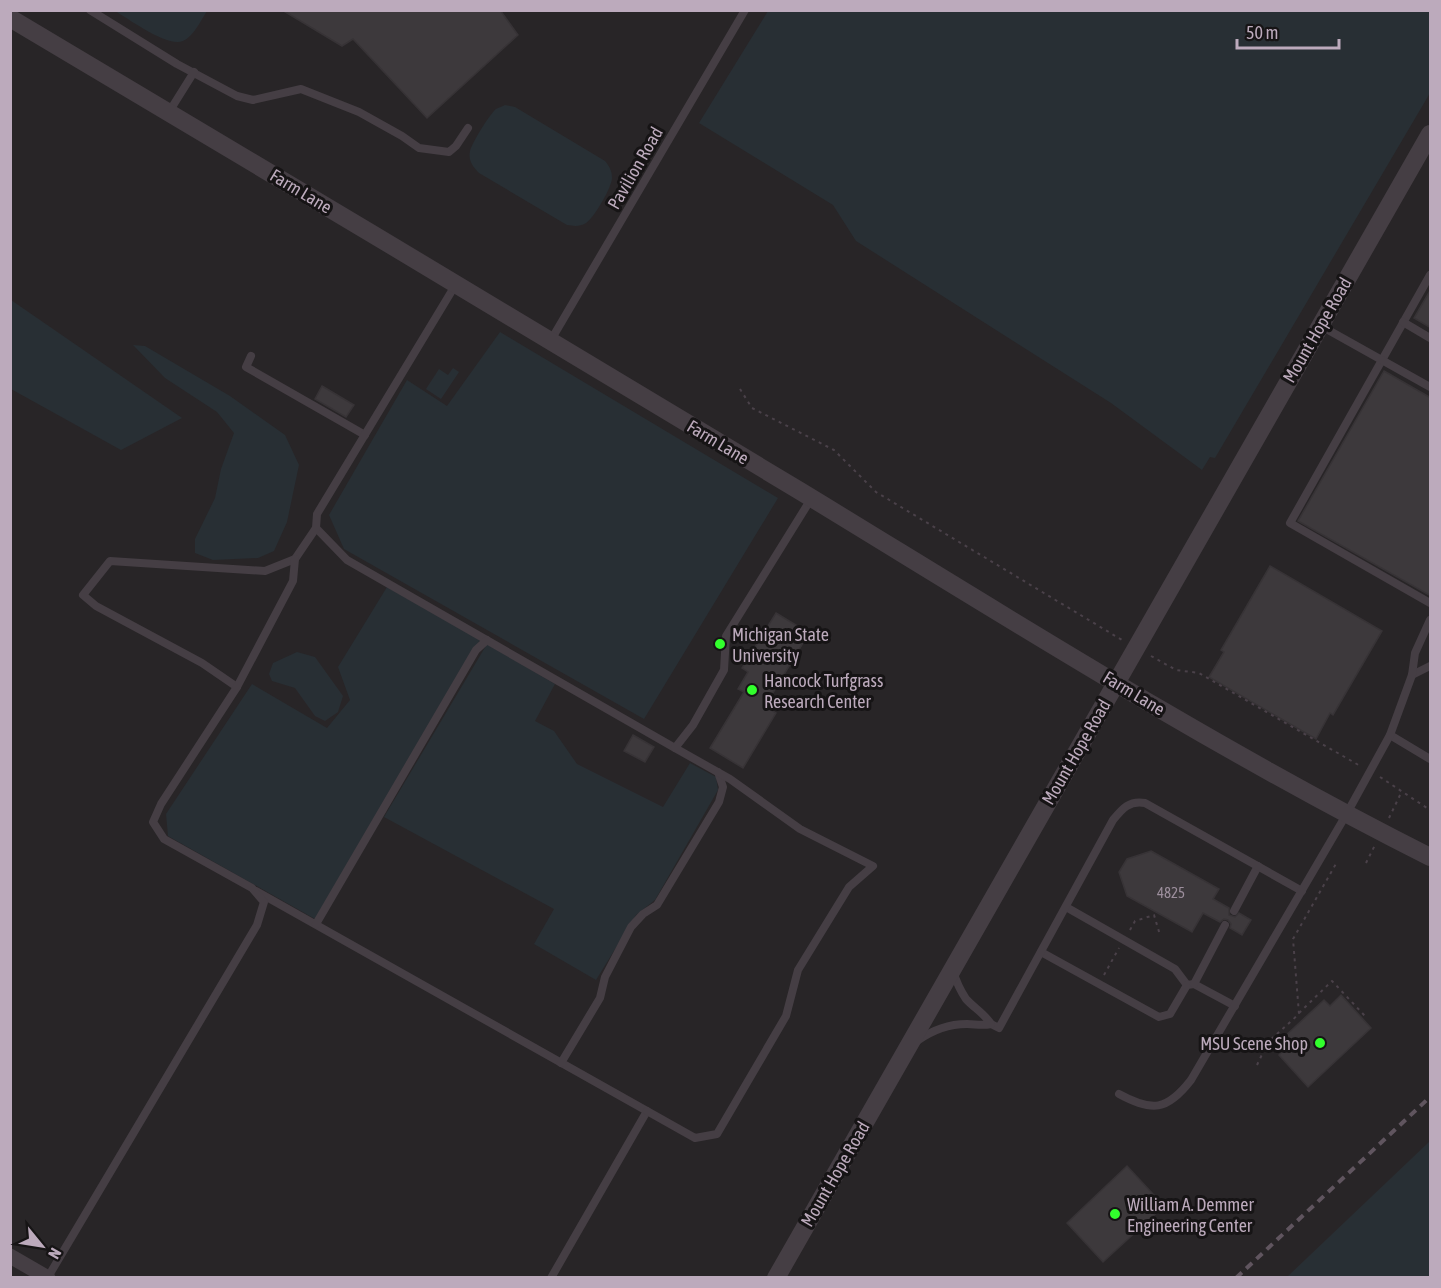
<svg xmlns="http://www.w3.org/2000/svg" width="1441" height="1288" font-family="'Asap Condensed',sans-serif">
<rect width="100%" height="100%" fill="#1b191a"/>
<rect fill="#282527" x="11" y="11" width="1419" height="1266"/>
<g fill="#282f34">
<path d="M115,11H207C201,20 194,36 183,41C168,48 129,19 115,11Z"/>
<polygon points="768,11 1430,11 1430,93 1215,458 1210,457 1202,470 1111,403 856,241 833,205 699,123"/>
<path d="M505,105L515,107L605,161C609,166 612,170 612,178C612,187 594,218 586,223C579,227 574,226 567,225L479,173C473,167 468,161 470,151C472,143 489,115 496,109C498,108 503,106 505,105Z"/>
<polygon points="11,300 182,418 121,450 11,389"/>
<polygon points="500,332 778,498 644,719 344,549 329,515 407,380 447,406"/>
<polygon points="133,345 145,346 230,396 285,435 299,465 287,522 274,551 258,558 213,560 195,553 195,539 215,498 221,469 234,433 217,412 165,378"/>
<polygon points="453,368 459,372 441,399 426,389 439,369 448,375"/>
<polygon points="387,587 480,640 315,919 168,836 166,814 252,684 327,728 350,700 338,667"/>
<polygon points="487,644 555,684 535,721 554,731 577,764 663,807 690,763 716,777 718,790 655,900 636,915 596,980 534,944 554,909 384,817"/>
<polygon points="297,652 315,657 343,696 338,712 325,721 315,716 295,688 272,681 269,674 273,663"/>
<polygon points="1430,1141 1430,1277 1287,1277"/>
</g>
<g fill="#3d393c" stroke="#373336" stroke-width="1.5">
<polygon points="282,10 500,10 518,35 427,118 353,39 342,46"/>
<polygon points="1431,289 1431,328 1414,318"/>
<polygon points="1384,371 1431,398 1431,596 1298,521"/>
<polygon points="322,386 354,405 346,417 315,399"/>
<polygon points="1270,566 1382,631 1333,715 1330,713 1316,739 1209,677 1224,652 1221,650"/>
<polygon points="776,613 809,633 765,706 776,713 743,768 710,748 744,692 738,689 748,672 742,668"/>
<polygon points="633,735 654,747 645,762 624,751"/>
<polygon points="1151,851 1219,889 1213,899 1229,908 1229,915 1235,917 1239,913 1251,920 1242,935 1230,928 1231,924 1228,920 1224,919 1220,922 1203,913 1192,932 1127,896 1119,872 1127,859"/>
<polygon points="1341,995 1371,1028 1308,1087 1279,1055 1288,1046 1282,1039 1324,1000 1330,1006"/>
<polygon points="1127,1166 1164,1206 1103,1262 1067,1223"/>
</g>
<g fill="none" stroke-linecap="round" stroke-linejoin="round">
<g stroke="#4a4149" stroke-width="2" stroke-dasharray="3 4.5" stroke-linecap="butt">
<polyline points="740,389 752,408 834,450 876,492 1122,640"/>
<polyline points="1151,656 1176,670 1199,673 1362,767"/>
<polyline points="1380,777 1430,810"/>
<polyline points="1389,818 1402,791"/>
<polyline points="1366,863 1375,845"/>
<polyline points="1130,930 1135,921 1154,915 1160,935"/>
<polyline points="1104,975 1119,948"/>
<polyline points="1299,1013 1332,981 1365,1016"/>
<polyline points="1257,1065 1268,1042 1299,1014 1293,939 1337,862"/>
</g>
<g stroke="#453e44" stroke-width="8">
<polyline points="90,10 177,64 237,96 253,100 301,89 359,112 402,136 419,148 449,152 456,146 468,128"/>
<polyline points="169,112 194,72"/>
<polyline points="1430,275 1290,523 1430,603"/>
<polyline points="1403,322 1430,338"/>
<polyline points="1321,326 1430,387"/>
<polyline points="551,340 745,10"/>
<polyline points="251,356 246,367 365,435"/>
<polyline points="316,528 347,560 675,748"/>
<polyline points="1412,675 1430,666"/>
<polyline points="237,687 202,663 96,606 83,595 110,561 265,571 295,559 316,528 317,514 456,284"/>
<polyline points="1390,735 1430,759"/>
<polyline points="256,891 647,1111 551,1278"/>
<polyline points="1066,907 1175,969 1187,985"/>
<polyline points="1234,911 1258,866"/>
<polyline points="316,924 476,650 487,640"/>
<polyline points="1041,952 1159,1017 1170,1014 1187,985 1194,984 1235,1006"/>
<polyline points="1194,984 1225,925"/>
<path d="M991,1024L999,1028L1113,820C1122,809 1129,800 1145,803L1302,891"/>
<path d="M917,1041C931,1031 949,1024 967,1024C975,1024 982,1026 991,1024C984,1013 974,1008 966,999C960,990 956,981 953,971"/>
<polyline points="561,1063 600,998 605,977 631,927 643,914 657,905 719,802 723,787 718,772"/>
<path d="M1119,1094C1152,1112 1167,1111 1191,1080L1346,815L1390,735L1412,675L1415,653L1430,620"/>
<polyline points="647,1111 695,1138 717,1134 786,1016 798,970 849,887 873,866 800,829 730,779 675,748 693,725 724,670 726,636 811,499"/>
<polyline points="48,1277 257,925 264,902 252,888 164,839 153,822 161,804 237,687 293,581 295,559"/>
</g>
<polyline stroke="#453e44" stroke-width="15" points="10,1256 48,1278"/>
<g stroke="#453e44" stroke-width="18">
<path d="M10,18C274,175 537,332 800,491C1007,617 1213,748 1430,857"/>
<polyline points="776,1278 1430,134"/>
</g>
<polyline stroke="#60555f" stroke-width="4" stroke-dasharray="8 6" stroke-linecap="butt" points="1236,1278 1430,1097"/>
</g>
<g fill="#32ff2d" stroke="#161415" stroke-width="2">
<circle cx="720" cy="644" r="6"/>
<circle cx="752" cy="690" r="6"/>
<circle cx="1320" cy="1043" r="6"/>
<circle cx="1115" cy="1214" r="6"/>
</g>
<g text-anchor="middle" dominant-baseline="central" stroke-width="6" stroke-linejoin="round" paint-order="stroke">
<g font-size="15" fill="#9c8e9c">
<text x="1171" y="892">4825</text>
</g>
<g font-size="18" fill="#bcaabc" stroke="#161415">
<text transform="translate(635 168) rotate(-60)">Pavilion Road</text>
<text transform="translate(301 191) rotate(31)">Farm Lane</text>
<text transform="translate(1317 330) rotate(-60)">Mount Hope Road</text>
<text transform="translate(718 442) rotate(31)">Farm Lane</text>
<text transform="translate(1134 693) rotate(31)">Farm Lane</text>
<text transform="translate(1076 752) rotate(-60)">Mount Hope Road</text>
<text transform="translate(835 1174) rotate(-60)">Mount Hope Road</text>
</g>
<g font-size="18" fill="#bcaabc" stroke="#161415" text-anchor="start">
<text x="732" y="634">Michigan State<tspan x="732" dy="21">University</tspan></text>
<text x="764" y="680">Hancock Turfgrass<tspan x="764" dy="21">Research Center</tspan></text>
<text x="1308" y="1043" text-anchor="end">MSU Scene Shop</text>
<text x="1127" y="1204">William A. Demmer<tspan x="1127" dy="21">Engineering Center</tspan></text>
</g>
</g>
<rect width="1441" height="1288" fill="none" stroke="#bcaabc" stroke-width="24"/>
<g transform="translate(42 1246) rotate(120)" stroke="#161415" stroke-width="4.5" paint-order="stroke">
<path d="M0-4.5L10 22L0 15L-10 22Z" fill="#bcaabc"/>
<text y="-9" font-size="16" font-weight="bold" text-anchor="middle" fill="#bcaabc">N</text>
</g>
<path d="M1237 39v9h102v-9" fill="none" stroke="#bcaabc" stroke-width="3"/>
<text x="1246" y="39" font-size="18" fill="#bcaabc" stroke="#161415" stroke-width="4.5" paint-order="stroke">50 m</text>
</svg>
